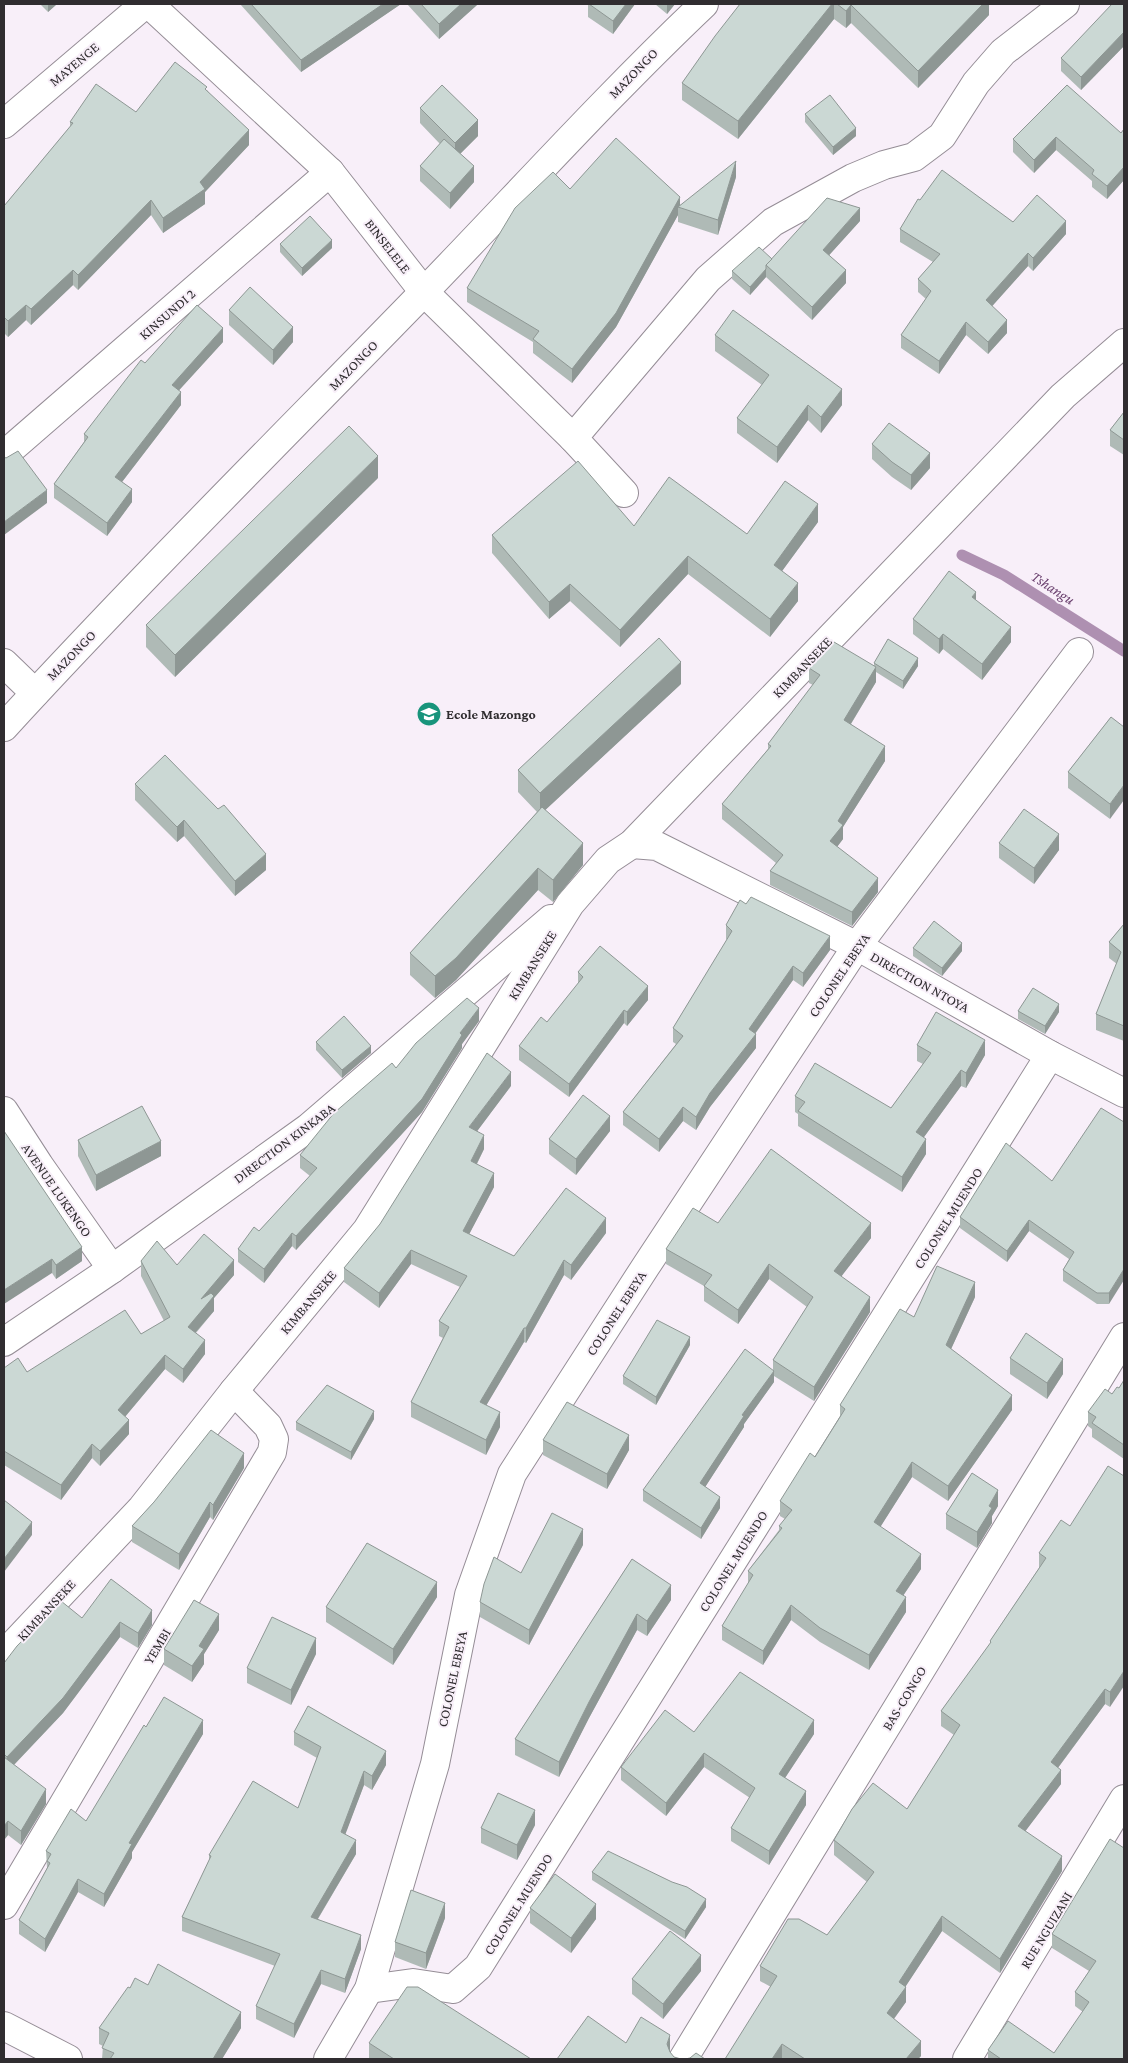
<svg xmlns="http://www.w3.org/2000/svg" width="1128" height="2063" font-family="'Crimson Pro',serif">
<rect width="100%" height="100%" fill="#f8eff9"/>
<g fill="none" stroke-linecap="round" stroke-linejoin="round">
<polyline stroke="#ae90b1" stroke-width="11" points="962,555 1004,575 1124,651"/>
<defs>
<g id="minor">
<polyline points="149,4 330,172 424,292 573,438 624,493"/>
<polyline points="4,124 145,4"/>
<polyline points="573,438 708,279 773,222 853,178 884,165 914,157 942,136 976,83 1003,52 1065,4"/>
<polyline points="4,455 330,172"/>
<polyline points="4,663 35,693"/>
<path d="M4,727C140,579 282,438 422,294C516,197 606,97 704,4"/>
<polyline points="632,844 657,846 857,946 1050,1055 1124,1093"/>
<polyline points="4,1111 39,1165 112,1269"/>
<polyline points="4,1342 112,1269 308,1128 551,919"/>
<polyline points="10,1648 142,1508 234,1391 367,1230 570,904 608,860 632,844 1063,396 1124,343"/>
<polyline points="4,1905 272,1452 274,1439 268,1426 234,1391"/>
<polyline points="369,1989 413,1983 453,1989 478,1967 1050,1055"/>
<polyline points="4,2026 68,2059"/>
<polyline points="328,2059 369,1989 435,1764 469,1595 512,1474 646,1266 857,946 1079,652"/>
<polyline points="683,2059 1124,1337"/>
<polyline points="967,2059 1124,1799"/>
</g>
</defs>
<use href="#minor" stroke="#958d96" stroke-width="30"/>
<use href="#minor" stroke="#fff" stroke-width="28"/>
</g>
<g fill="#afbab6">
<polygon points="40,4 57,4 48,12"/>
<polygon points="240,4 401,4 301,72"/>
<polygon points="407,4 477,4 477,5 439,39"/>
<polygon points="588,4 635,4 613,34 588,17"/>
<polygon points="655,4 675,4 667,14"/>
<polygon points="740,4 989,4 989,15 918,88 851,23 846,28 834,19 738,139 682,100 682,83"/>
<polygon points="1124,4 1124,46 1081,90 1061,71 1061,58"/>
<polygon points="207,90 249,145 205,192 205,204 163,233 151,215 78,290 73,285 31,325 26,320 8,337 4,333 4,206 70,127 70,122 136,112"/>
<polygon points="420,108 478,136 460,154 474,182 450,209 420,181 420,166 440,144 420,123"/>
<polygon points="805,114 856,136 833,155 805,122"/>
<polygon points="1124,129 1124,180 1107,199 1092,187 1092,181 1056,150 1034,173 1013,152 1013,139 1121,133"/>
<polygon points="736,177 718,235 678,222 678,215 616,327 572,383 533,353 533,342 467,302 467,288 570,189 680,205"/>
<polygon points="920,200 1066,234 1033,271 1028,266 992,306 1007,333 988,354 966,335 939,374 901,348 901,335 926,299 918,292 918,279 933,262 900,242 900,229"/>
<polygon points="860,221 829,255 846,283 812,320 766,277 750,295 732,279 732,271 772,259"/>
<polygon points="280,244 332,248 302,276 280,252"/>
<polygon points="229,310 293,342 273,365 229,325"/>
<polygon points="715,335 842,405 821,433 808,420 777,463 737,433 737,418 762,385 715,351"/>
<polygon points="223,342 179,390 181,405 122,482 132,502 107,536 54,498 54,484 84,442 84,434 145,363"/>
<polygon points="1124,412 1124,455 1110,446 1110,430"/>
<polygon points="872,444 930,468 911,490 892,477 872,459"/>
<polygon points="378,478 175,677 146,647 146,625"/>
<polygon points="818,522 782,571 798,601 770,637 688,574 620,647 570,601 549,619 492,553 492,535 634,526 747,534"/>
<polygon points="913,619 1011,642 982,680 943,649 939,654 913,634"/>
<polygon points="874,663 918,666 903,689 876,672 876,682 851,724 885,761 843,827 843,839 837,847 878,892 852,926 770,885 770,871 776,863 722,819 722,804 768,749 768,744 813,685 809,683 809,668 874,666"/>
<polygon points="681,684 545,810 583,865 553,902 538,890 456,980 435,998 410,975 410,953 537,812 518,792 518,770"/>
<polygon points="1111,717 1110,819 1068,788 1068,772"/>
<polygon points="135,784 266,870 235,896 184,836 177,842 135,800"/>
<polygon points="999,843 1059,850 1034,884 999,858"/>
<polygon points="1124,924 1124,1041 1096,1030 1096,1014 1117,964 1109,958 1109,942"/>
<polygon points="726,925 830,950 803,987 793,980 755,1034 756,1048 710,1107 696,1130 683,1121 659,1152 623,1125 623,1112 676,1044 673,1042 673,1028 727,940 726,939"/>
<polygon points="913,948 962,951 942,976 913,956"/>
<polygon points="578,972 648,1000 627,1026 624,1023 569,1097 519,1060 519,1046 547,1022 578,984"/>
<polygon points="1018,1011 1059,1012 1045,1034 1018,1019"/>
<polygon points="479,1021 462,1044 462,1048 422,1112 296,1250 292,1246 264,1283 238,1262 238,1249 259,1231 310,1176 300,1168 300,1155 396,1068"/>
<polygon points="316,1042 371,1053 342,1078 316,1050"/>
<polygon points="917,1045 985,1055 966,1088 961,1086 924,1137 926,1154 902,1192 798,1126 798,1114 795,1112 795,1096 891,1108 923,1064 917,1061"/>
<polygon points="511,1086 477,1131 484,1149 477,1164 494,1187 469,1234 514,1256 606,1233 571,1280 564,1275 526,1343 524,1342 486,1405 500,1427 486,1455 411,1417 411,1402 443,1338 439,1336 439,1321 460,1287 411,1264 379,1308 344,1282 344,1268"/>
<polygon points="1124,1122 1109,1304 1097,1304 1063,1281 1063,1270 1069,1259 1029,1231 1007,1262 960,1228 960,1217 1052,1181"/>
<polygon points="4,1131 82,1261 56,1279 52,1273"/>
<polygon points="610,1131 576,1175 549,1154 549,1139"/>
<polygon points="78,1140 161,1156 96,1191 78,1156"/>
<polygon points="718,1223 871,1238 841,1276 870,1312 814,1401 774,1376 774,1382 744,1424 744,1427 705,1487 720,1508 701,1539 643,1501 643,1490 773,1370 773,1360 807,1307 769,1279 738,1324 704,1301 704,1286 666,1264 666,1249"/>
<polygon points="141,1261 234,1275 214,1298 214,1311 196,1333 205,1354 183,1383 165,1369 125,1417 129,1434 100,1466 92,1458 61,1500 4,1465 4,1368 27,1372 141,1334 164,1321 141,1276"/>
<polygon points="975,1297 951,1349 1012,1410 948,1501 912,1477 880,1527 921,1569 903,1596 906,1612 869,1670 820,1642 791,1620 763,1665 722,1640 722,1626 748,1584 748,1571 779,1530 779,1526 785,1519 780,1516 780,1501 815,1457 840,1417 840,1405 914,1317"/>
<polygon points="690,1345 656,1405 623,1384 623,1376"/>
<polygon points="1010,1358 1063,1374 1047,1399 1010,1374"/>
<polygon points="1124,1380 1124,1459 1092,1437 1092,1429 1088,1426 1088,1412 1119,1388"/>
<polygon points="374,1419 351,1460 296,1430 296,1422"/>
<polygon points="543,1440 629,1450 607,1489 543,1455"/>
<polygon points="244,1468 213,1520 210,1517 179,1570 132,1542 132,1526 154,1502"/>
<polygon points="1124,1476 1110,1707 1105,1704 1058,1768 1061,1784 1025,1831 1062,1871 1000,1973 942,1931 905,1987 906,2002 894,2019 921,2056 918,2059 725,2059 771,1987 760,1981 760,1966 827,1935 867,1882 834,1855 834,1840 907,1809 954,1735 941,1726 941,1711 990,1644 990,1641 1039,1568 1039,1553 1070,1526"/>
<polygon points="998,1506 992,1516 992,1523 977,1548 946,1529 946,1514"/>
<polygon points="583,1545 529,1645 480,1617 480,1602 521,1573"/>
<polygon points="632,1559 671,1600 647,1636 637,1630 589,1718 559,1777 515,1755 515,1739"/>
<polygon points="437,1597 393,1665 326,1622 326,1607"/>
<polygon points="82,1618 152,1625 138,1648 120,1637 63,1713 14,1765 46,1804 21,1845 8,1835 4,1840 4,1663"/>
<polygon points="219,1630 204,1654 204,1664 192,1682 164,1665 164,1649"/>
<polygon points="316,1654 291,1705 247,1683 247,1668"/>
<polygon points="146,1727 203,1734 132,1852 132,1858 104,1907 78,1892 45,1952 19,1934 19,1920 47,1868 46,1851 86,1821"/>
<polygon points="294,1732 386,1765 372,1790 364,1785 345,1834 356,1854 318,1919 361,1949 345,1993 321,1984 294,2038 256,2019 256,2006 275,1966 182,1931 182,1917 209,1861 209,1855 298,1808 317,1758 294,1745"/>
<polygon points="694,1732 814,1734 785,1778 806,1805 769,1865 731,1841 731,1828 750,1798 704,1767 666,1816 621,1780 621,1767"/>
<polygon points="535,1825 517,1860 481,1843 481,1828"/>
<polygon points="1124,1848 1124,2059 988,2059 988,2050 1054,2053 1083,2012 1075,2006 1075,1992 1089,1971 1052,1948 1052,1934"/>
<polygon points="592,1872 706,1907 685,1939 592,1880"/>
<polygon points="530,1908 596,1919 571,1953 530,1923"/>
<polygon points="445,1918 426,1969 395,1957 395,1942"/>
<polygon points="701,1971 663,2019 632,1994 632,1979"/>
<polygon points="99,2028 241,2028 222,2059 102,2059 103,2046 99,2044"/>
<polygon points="369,2043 531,2059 371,2059 369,2058"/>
</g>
<g fill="#8e9794">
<polygon points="48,4 57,4 48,12"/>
<polygon points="383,4 401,4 301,72 301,60"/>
<polygon points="461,4 477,4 477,5 439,39 439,24"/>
<polygon points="626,4 635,4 613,34 613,21"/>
<polygon points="667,4 675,4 667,14"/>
<polygon points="832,4 834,4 834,19 738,139 738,121"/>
<polygon points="983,4 989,4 989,15 918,88 918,71"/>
<polygon points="851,5 851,23 846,28 846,11"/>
<polygon points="1124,32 1124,46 1081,90 1081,77"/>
<polygon points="478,120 478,136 455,159 455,143"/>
<polygon points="856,128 856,136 833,155 833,147"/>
<polygon points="249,130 249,145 205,192 205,204 163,233 163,218 200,182"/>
<polygon points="1056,137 1056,150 1034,173 1034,160"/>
<polygon points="736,161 736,177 718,235 718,220"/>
<polygon points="474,166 474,182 450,209 450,193"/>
<polygon points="1124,167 1124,180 1107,199 1107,186"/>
<polygon points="680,197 680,208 678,207 678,215 616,327 572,383 572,369"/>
<polygon points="151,200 151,215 78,290 78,275"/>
<polygon points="860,208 860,221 823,262 823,250"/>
<polygon points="1066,221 1066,234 1033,271 1033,258"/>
<polygon points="332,240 332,248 302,276 302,268"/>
<polygon points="1028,253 1028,266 986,313 986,300"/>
<polygon points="766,269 766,277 750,295 750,287"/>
<polygon points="73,270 73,285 31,325 31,309"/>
<polygon points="846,270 846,283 812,320 812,307"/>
<polygon points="26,305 26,320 8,337 8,321"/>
<polygon points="1007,320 1007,333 988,354 988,342"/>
<polygon points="966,322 966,335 939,374 939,361"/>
<polygon points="293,327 293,342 273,365 273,350"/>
<polygon points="223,328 223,342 172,398 172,385"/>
<polygon points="842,389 842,405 821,433 821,417"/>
<polygon points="181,392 181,405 115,491 115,477"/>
<polygon points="808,405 808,420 777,463 777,447"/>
<polygon points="930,453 930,468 911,490 911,475"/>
<polygon points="378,456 378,478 175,677 175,655"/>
<polygon points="132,489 132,502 107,536 107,523"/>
<polygon points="47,490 47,503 4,535 4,522"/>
<polygon points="818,504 818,522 774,582 774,565"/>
<polygon points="688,556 688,574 620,647 620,630"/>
<polygon points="798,583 798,601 770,637 770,619"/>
<polygon points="570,584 570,601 549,619 549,602"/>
<polygon points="976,592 976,607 972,597"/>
<polygon points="1011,627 1011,642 982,680 982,664"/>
<polygon points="943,634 943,649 939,654 939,639"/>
<polygon points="918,658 918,666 903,689 903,681"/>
<polygon points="681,662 681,684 540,815 540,793"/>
<polygon points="876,667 876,682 844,735 844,720"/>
<polygon points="885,746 885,761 843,827 843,839 830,856 830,841 838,821"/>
<polygon points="1124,785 1124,800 1110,819 1110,804"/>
<polygon points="184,820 184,836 177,842 177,827"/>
<polygon points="1059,834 1059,850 1034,884 1034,868"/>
<polygon points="583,843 583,865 553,902 553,880"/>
<polygon points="266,854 266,870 235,896 235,881"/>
<polygon points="538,868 538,890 456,980 435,998 435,976"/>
<polygon points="878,878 878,892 852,926 852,912"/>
<polygon points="830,936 830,950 803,987 803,973"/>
<polygon points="962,943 962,951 942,976 942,968"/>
<polygon points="793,966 793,980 749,1042 749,1029"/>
<polygon points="648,986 648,1000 627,1026 627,1012"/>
<polygon points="1059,1004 1059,1012 1045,1034 1045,1026"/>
<polygon points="479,1008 479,1021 462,1044 462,1048 422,1112 296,1250 296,1236 460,1033"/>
<polygon points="624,1010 624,1023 569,1097 569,1084"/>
<polygon points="756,1034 756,1048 710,1107 696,1130 696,1117 710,1093"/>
<polygon points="985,1040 985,1055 966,1088 966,1073"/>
<polygon points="371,1046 371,1053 342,1078 342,1070"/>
<polygon points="961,1070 961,1086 916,1148 916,1132"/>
<polygon points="511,1072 511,1086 469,1142 469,1127"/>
<polygon points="683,1107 683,1121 659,1152 659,1139"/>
<polygon points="610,1116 610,1131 576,1175 576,1159"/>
<polygon points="484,1135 484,1149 471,1175 471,1161"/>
<polygon points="926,1139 926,1154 902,1192 902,1177"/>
<polygon points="161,1141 161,1156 96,1191 96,1175"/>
<polygon points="494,1173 494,1187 463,1246 463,1231"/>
<polygon points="606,1218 606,1233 571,1280 571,1265"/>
<polygon points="1029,1220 1029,1231 1007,1262 1007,1251"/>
<polygon points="871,1223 871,1238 834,1286 834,1271"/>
<polygon points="292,1233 292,1246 264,1283 264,1269"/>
<polygon points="82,1247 82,1261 56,1279 56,1265"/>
<polygon points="411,1250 411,1264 379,1308 379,1293"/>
<polygon points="52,1259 52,1273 4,1304 4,1290"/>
<polygon points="234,1260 234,1275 214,1298 214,1311 188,1341 188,1327 201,1299"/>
<polygon points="564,1260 564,1275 526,1343 526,1328"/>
<polygon points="769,1264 769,1279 738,1324 738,1310"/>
<polygon points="1124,1269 1124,1280 1109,1304 1109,1293"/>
<polygon points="975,1282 975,1297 946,1360 946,1345"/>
<polygon points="870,1297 870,1312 814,1401 814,1387"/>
<polygon points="524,1328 524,1342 480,1416 480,1402"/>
<polygon points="690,1337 690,1345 656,1405 656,1397"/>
<polygon points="205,1340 205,1354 183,1383 183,1369"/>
<polygon points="165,1355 165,1369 118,1425 118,1410"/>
<polygon points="1063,1359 1063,1374 1047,1399 1047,1383"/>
<polygon points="774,1371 774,1382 744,1424 744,1427 700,1495 700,1483 742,1415"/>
<polygon points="1012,1395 1012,1410 948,1501 948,1486"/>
<polygon points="374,1411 374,1419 351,1460 351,1452"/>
<polygon points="500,1412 500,1427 486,1455 486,1440"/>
<polygon points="129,1420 129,1434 100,1466 100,1451"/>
<polygon points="629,1435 629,1450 607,1489 607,1474"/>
<polygon points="92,1444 92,1458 61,1500 61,1485"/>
<polygon points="244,1453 244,1468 213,1520 213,1505"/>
<polygon points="912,1462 912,1477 874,1537 874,1522"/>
<polygon points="998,1490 998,1506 992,1516 992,1523 977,1548 977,1532 989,1506"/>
<polygon points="720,1497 720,1508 701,1539 701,1528"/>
<polygon points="210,1502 210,1517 179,1570 179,1554"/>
<polygon points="32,1522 32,1535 4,1572 4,1559"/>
<polygon points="583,1529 583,1545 529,1645 529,1630"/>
<polygon points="921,1554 921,1569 896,1606 896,1591"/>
<polygon points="437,1582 437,1597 393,1665 393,1649"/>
<polygon points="671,1585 671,1600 647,1636 647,1621"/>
<polygon points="906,1597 906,1612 869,1670 869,1655"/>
<polygon points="791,1605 791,1620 763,1665 763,1651"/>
<polygon points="152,1610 152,1625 138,1648 138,1633"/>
<polygon points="219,1614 219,1630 204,1654 204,1664 192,1682 192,1666 199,1646"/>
<polygon points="637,1614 637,1630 589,1718 559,1777 559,1762 589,1702"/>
<polygon points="120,1622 120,1637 63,1713 7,1772 7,1757"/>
<polygon points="316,1638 316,1654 291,1705 291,1690"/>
<polygon points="1124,1671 1124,1686 1110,1707 1110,1692"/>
<polygon points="1105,1689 1105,1704 1051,1777 1051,1762"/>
<polygon points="203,1720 203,1734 132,1852 132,1858 104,1907 104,1894 129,1843"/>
<polygon points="814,1720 814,1734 779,1787 779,1774"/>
<polygon points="386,1751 386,1765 372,1790 372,1776"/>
<polygon points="704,1753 704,1767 666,1816 666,1803"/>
<polygon points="1061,1770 1061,1784 1018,1841 1018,1826"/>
<polygon points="364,1771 364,1785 341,1846 341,1832"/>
<polygon points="46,1789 46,1804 21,1845 21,1831"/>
<polygon points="806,1791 806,1805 769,1865 769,1851"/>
<polygon points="535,1810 535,1825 517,1860 517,1845"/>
<polygon points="8,1821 8,1835 4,1840 4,1826"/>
<polygon points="356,1840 356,1854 311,1930 311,1917"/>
<polygon points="1062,1856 1062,1871 1000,1973 1000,1959"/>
<polygon points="78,1879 78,1892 45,1952 45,1939"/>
<polygon points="706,1899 706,1907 685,1939 685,1931"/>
<polygon points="445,1903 445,1918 426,1969 426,1953"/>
<polygon points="596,1904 596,1919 571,1953 571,1938"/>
<polygon points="942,1916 942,1931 900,1995 906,1987 906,2002 887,2028 887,2013 899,1982"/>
<polygon points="361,1935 361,1949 345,1993 345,1979"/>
<polygon points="701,1955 701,1971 663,2019 663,2004"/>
<polygon points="321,1970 321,1984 294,2038 294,2024"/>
<polygon points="241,2012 241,2028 222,2059 213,2059"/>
<polygon points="670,2035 670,2050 667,2059 667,2044"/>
<polygon points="921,2041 921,2056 918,2059 906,2059"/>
<polygon points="782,2044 782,2059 772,2059"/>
</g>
<g fill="#cbd8d4" stroke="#8e9794">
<polygon points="251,4 383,4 301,60"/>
<polygon points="421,4 461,4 439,24"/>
<polygon points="589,4 626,4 613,21"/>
<polygon points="740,4 832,4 738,121 682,83 715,36"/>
<polygon points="837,4 983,4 918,71 851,5 846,11"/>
<polygon points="1112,4 1124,4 1124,32 1081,77 1061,58"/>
<polygon points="175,62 207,87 205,89 249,130 200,182 205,189 163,218 151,200 78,275 73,270 31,309 26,305 8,321 4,317 4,206 73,123 70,122 96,84 136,112"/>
<polygon points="442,85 478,120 455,143 420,108"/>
<polygon points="1067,85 1121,133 1124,129 1124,167 1107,186 1092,174 1094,170 1056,137 1034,160 1013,139"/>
<polygon points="830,95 856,128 833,147 805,114"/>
<polygon points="616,138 680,197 616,313 572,369 533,339 539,331 467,288 515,208 553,172 570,189"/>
<polygon points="444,139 474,166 450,193 420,166"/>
<polygon points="736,161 718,220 678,207"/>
<polygon points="942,170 1013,222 1037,195 1066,221 1033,258 1028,253 986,300 1007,320 988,342 966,322 939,361 901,335 931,291 918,279 940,254 900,229 918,199 920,200"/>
<polygon points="827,198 860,208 823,250 846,270 812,307 766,265"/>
<polygon points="310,216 332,240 302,268 280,244"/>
<polygon points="759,247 772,259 766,265 766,269 750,287 732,271"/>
<polygon points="250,287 293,327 273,350 229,310"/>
<polygon points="197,305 223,328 172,385 181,392 115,477 132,489 107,523 54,484 88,437 84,434 141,360 145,363"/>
<polygon points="733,310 842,389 821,417 808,405 777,447 737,418 769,375 715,335"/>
<polygon points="1124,412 1124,440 1110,430"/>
<polygon points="889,423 930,453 911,475 892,462 872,444"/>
<polygon points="349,426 378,456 175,655 146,625"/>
<polygon points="18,451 47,490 4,522 4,457 6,458"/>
<polygon points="578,461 634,526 669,477 747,534 785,481 818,504 774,565 798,583 770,619 688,556 620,630 570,584 549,602 492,535"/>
<polygon points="949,571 976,592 972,597 1011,627 982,664 943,634 939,639 913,619"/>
<polygon points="659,638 681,662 540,793 518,770"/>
<polygon points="888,639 918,658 903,681 874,663"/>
<polygon points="834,642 876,667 844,720 885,746 838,821 843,825 830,841 878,878 852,912 770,871 783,855 722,804 771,746 768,744 820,675 809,668"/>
<polygon points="1111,717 1124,727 1124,785 1110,804 1068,772"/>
<polygon points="165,755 218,809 224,805 266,854 235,881 184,820 177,827 135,784"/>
<polygon points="542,807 583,843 553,880 538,868 456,958 435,976 410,953"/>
<polygon points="1024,809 1059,834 1034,868 999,843"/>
<polygon points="751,897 830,936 803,973 793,966 749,1029 756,1034 710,1093 696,1117 683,1107 659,1139 623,1112 683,1036 673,1028 732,931 726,925 740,900 746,904"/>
<polygon points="934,921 962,943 942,968 913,948"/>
<polygon points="1124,924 1124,1026 1096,1014 1121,952 1109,942"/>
<polygon points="600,946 648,986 627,1012 624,1010 569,1084 519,1046 541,1017 547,1022 583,977 578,972"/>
<polygon points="1033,988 1059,1004 1045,1026 1018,1011"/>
<polygon points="467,998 479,1008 460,1033 462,1035 422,1099 296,1236 292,1233 264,1269 238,1249 254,1227 259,1231 317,1168 300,1155 334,1113 392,1063 396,1068 416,1043"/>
<polygon points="936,1012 985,1040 966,1073 961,1070 916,1132 926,1139 902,1177 798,1111 805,1102 795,1096 815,1063 891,1108 931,1053 917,1045"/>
<polygon points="344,1016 371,1046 342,1070 316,1042"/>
<polygon points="487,1053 511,1072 469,1127 484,1135 471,1161 494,1173 463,1231 514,1256 566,1188 606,1218 571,1265 564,1260 526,1328 524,1328 480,1402 500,1412 486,1440 411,1402 449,1327 439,1321 467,1276 411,1250 379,1293 344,1268 380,1224"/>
<polygon points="583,1095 610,1116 576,1159 549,1139"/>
<polygon points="142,1106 161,1141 96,1175 78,1140"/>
<polygon points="1101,1108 1124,1122 1124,1269 1109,1293 1097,1293 1063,1270 1074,1252 1029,1220 1007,1251 960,1217 1006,1143 1052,1181"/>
<polygon points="4,1131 82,1247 56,1265 52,1259 4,1290"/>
<polygon points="771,1149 871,1223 834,1271 870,1297 814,1387 773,1360 813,1297 769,1264 738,1310 704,1286 712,1275 666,1249 693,1208 718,1223"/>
<polygon points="204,1234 234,1260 201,1299 211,1293 214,1296 188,1327 205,1340 183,1369 165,1355 118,1410 129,1420 100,1451 92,1444 61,1485 4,1451 4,1368 18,1358 27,1372 125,1310 141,1334 170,1317 141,1261 157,1241 177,1265"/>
<polygon points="937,1266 975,1282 946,1345 1012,1395 948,1486 912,1462 874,1522 921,1554 896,1591 906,1597 869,1655 820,1628 791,1605 763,1651 722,1626 753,1575 748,1571 782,1528 779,1526 792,1510 780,1501 810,1453 815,1457 845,1409 840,1405 900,1309 914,1317"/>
<polygon points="657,1320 690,1337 656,1397 623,1376"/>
<polygon points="1026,1333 1063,1359 1047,1383 1010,1358"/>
<polygon points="745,1349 774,1371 742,1415 744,1416 700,1483 720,1497 701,1528 643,1490"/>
<polygon points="1124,1380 1124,1445 1092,1423 1096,1417 1088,1412 1105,1389 1112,1394 1117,1387 1119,1388"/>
<polygon points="327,1385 374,1411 351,1452 296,1422"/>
<polygon points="567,1402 629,1435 607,1474 543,1440"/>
<polygon points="211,1430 244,1453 213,1505 210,1502 179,1554 132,1526 154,1502"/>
<polygon points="1108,1466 1124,1476 1124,1671 1110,1692 1105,1689 1051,1762 1061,1770 1018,1826 1062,1856 1001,1957 1000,1959 942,1916 899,1982 906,1987 887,2013 921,2041 906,2059 805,2059 782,2044 772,2059 725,2059 777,1976 760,1966 788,1919 799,1919 827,1935 874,1872 834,1840 852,1809 873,1783 907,1809 960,1725 941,1711 991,1642 990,1641 1046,1558 1039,1553 1061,1520 1070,1526"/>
<polygon points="972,1473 998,1490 989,1506 992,1508 977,1532 946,1514"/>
<polygon points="4,1500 32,1522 4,1559"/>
<polygon points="552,1513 583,1529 529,1630 480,1602 484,1584 494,1557 521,1573"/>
<polygon points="367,1543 437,1582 393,1649 326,1607"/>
<polygon points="632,1559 671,1585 647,1621 637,1614 589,1702 559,1762 515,1739"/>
<polygon points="111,1579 152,1610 138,1633 120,1622 63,1698 7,1757 4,1754 4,1663 17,1646 61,1601 82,1618"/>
<polygon points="194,1600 219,1614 199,1646 204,1649 192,1666 164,1649"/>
<polygon points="272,1617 316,1638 291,1690 247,1668"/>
<polygon points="740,1672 814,1720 779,1774 806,1791 769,1851 731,1828 755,1788 704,1753 666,1803 621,1767 665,1710 694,1732"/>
<polygon points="164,1697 203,1720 129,1843 132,1844 104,1894 78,1879 45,1939 19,1920 50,1863 47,1861 51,1854 46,1851 71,1809 86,1821 144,1725 146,1727"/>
<polygon points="308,1706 386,1751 372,1776 364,1771 341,1832 356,1840 311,1917 361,1935 345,1979 321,1970 294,2024 256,2006 280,1954 182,1917 211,1856 209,1855 253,1781 298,1808 321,1747 294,1732"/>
<polygon points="4,1757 46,1789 21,1831 8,1821 4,1826"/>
<polygon points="498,1793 535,1810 517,1845 481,1828"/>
<polygon points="1110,1839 1124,1848 1124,2059 1001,2059 988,2050 1008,2021 1054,2053 1089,2002 1075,1992 1096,1961 1052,1934"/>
<polygon points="608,1851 672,1882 687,1887 706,1899 685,1931 592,1872"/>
<polygon points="555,1874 596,1904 571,1938 530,1908"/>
<polygon points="411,1890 445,1903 426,1953 395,1942"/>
<polygon points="670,1931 701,1955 663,2004 632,1979"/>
<polygon points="158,1964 241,2012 213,2059 110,2059 114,2053 102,2048 109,2033 99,2028 128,1987 130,1988 135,1978 148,1985"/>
<polygon points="407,1987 418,1987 531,2059 394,2059 369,2043"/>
<polygon points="588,2016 626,2043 641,2017 670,2035 667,2044 670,2052 674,2057 681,2059 557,2059"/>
<polygon points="696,2053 705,2059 685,2059 690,2058"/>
</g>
<defs>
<symbol id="school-disc" viewBox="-11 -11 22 22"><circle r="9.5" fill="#18947b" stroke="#f8eff9"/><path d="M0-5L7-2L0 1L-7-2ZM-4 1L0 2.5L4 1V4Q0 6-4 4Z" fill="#fff"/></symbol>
</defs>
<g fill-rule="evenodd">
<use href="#school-disc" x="415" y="700" width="28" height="28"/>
</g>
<g text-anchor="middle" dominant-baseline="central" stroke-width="4" stroke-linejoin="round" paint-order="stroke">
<g font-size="14" fill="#302d30" stroke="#f8eff9">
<text transform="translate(74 64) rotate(-40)">MAYENGE</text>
<text transform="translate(633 73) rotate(-46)">MAZONGO</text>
<text transform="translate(388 246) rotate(52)">BINSELELE</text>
<text transform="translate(167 314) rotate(-41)">KINSUNDI 2</text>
<text transform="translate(353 365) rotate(-46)">MAZONGO</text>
<text transform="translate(71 655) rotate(-46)">MAZONGO</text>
<text transform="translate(802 667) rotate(-46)">KIMBANSEKE</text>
<text transform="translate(532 965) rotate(-58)">KIMBANSEKE</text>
<text transform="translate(839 975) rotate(-56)">COLONEL EBEYA</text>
<text transform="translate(920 982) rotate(29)">DIRECTION NTOYA</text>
<text transform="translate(284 1143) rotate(-37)">DIRECTION KINKABA</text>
<text transform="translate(57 1190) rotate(55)">AVENUE LUKENGO</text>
<text transform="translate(948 1218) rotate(-58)">COLONEL MUENDO</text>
<text transform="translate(308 1302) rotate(-50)">KIMBANSEKE</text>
<text transform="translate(616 1313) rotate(-57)">COLONEL EBEYA</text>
<text transform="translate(733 1561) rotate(-58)">COLONEL MUENDO</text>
<text transform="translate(46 1610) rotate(-47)">KIMBANSEKE</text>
<text transform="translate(157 1646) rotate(-59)">YEMBI</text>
<text transform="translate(452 1679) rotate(-78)">COLONEL EBEYA</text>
<text transform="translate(904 1698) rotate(-59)">BAS-CONGO</text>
<text transform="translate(518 1904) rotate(-58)">COLONEL MUENDO</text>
<text transform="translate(1046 1930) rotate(-59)">RUE NGUIZANI</text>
</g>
<g font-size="14" font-weight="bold" fill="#302d30" stroke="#f8eff9" text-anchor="start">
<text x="446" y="714">Ecole Mazongo</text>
</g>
<g font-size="15" font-style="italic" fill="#6a406e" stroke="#f8eff9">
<text transform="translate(1053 588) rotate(33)">Tshangu</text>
</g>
</g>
<rect width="1128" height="2063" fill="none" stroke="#302d30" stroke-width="10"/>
</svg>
